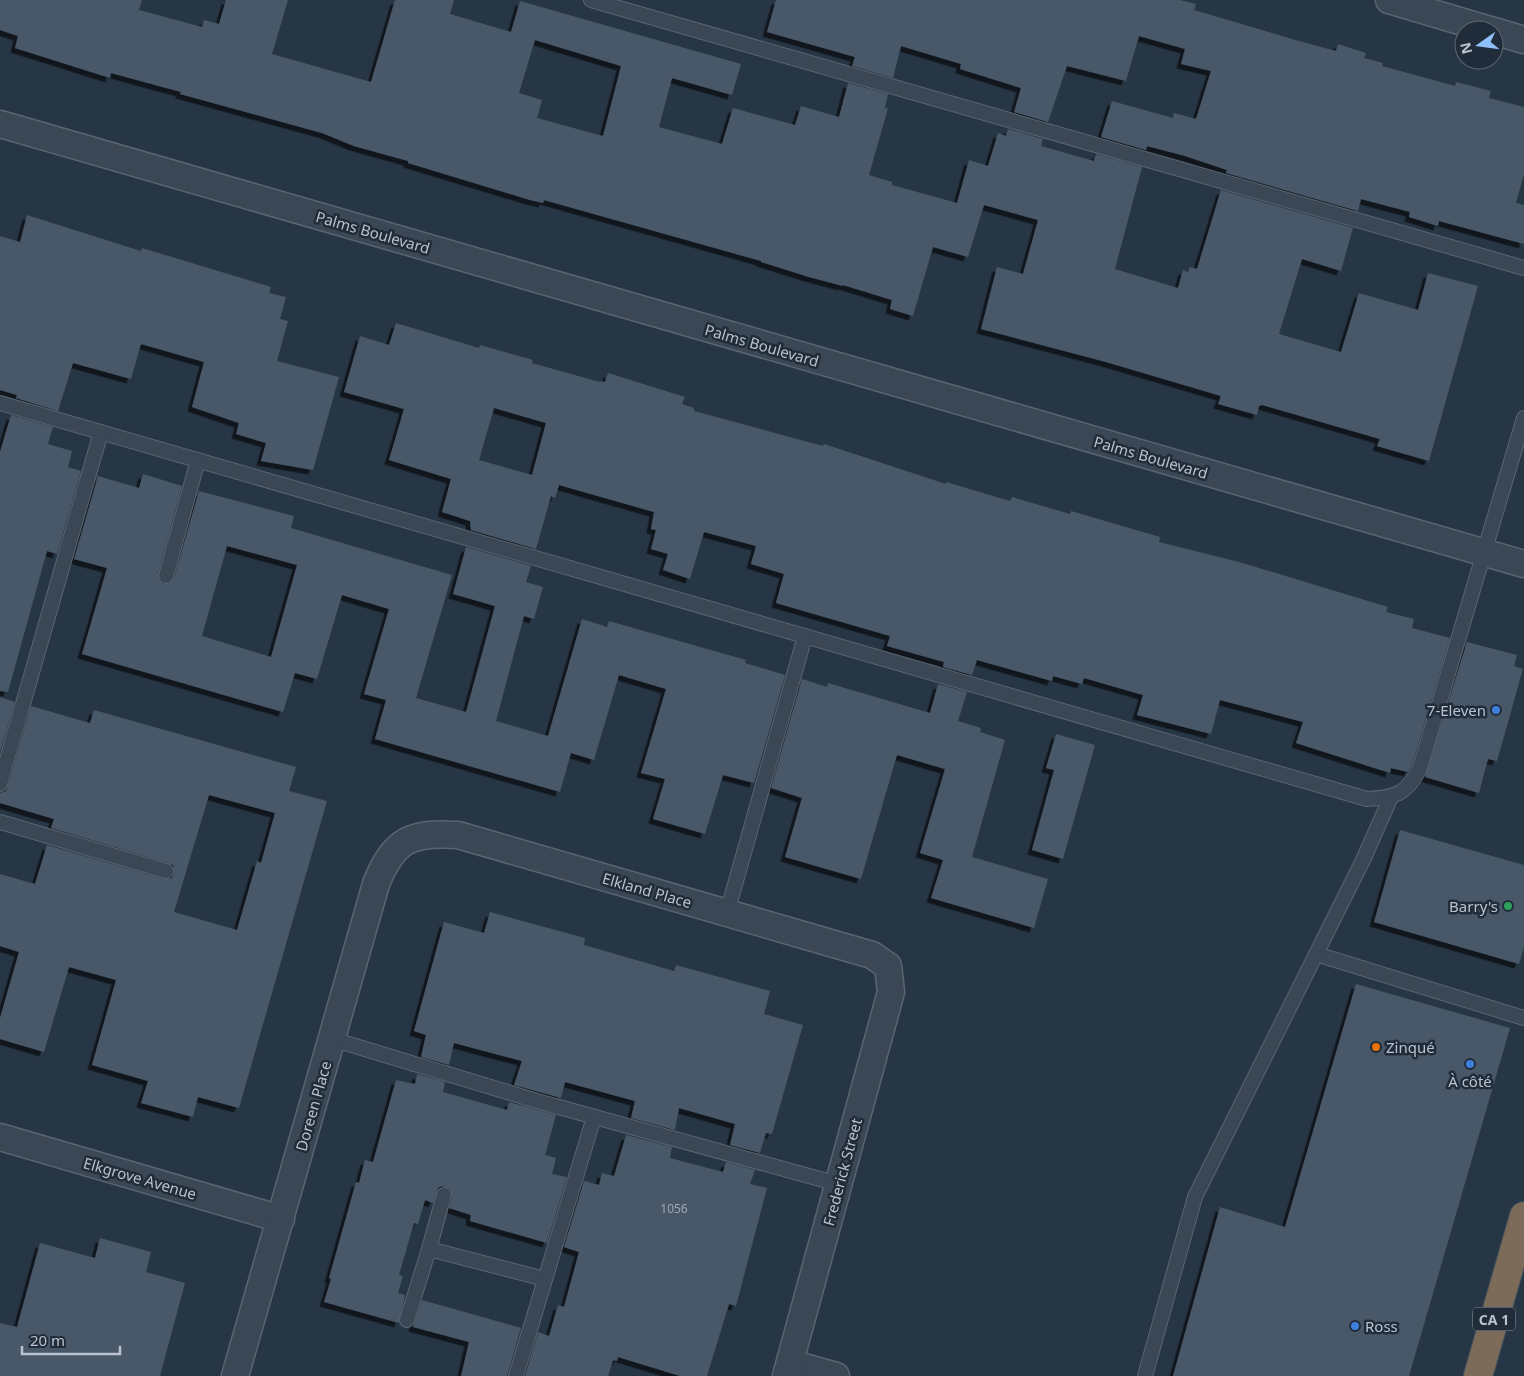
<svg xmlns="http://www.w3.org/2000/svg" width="1524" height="1376" font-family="'Noto Sans',sans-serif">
<defs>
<filter id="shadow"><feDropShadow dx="-4.5" dy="4.5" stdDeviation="0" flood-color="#0009"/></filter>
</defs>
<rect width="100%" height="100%" fill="#273645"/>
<g fill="#485869" fill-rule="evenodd" filter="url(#shadow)">
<path d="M0,0H142L139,10L202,27L204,20L219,24L226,0H288L272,54L371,82L395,0H454L450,14L511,32L520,1L741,64L732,95L672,78L659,127L722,144L733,108L795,125L801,106L839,117L848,83L888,94L885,108H888L869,175L892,182V185L957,203L969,160L988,166L998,133L1006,136L1008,129L1043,139L1041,146L1094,161L1096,154L1142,167L1115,269L1178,288L1183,270L1188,272L1190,267L1197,269L1221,190L1353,228L1341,271L1302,259L1279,334L1341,352L1359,293L1418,310L1428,273L1478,286L1429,461L1377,446L1380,439L1262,405L1259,406L1257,415L1218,404L1221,396L1106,362L981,329L997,267L1023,274L1038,220L984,205L968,257L933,247L913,316L890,309L892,300L843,285V286L809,277L761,262V261L544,200L543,203L530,200L408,163V161L354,146L322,133L180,94L181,92L111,73L110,78L15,48L18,36L0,30ZM535,40L621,66L603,136L537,118L542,100L519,93Z"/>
<polygon points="776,0 1180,0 1196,4 1194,10 1299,41 1336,51 1338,44 1366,53 1364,58 1383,63 1382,66 1455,86 1456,82 1491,91 1489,98 1524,107 1524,174 1516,203 1524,205 1524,244 1439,221 1438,226 1409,217 1410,212 1361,199 1358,211 1226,173 1227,170 1185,156 1147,146 1146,150 1101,137 1112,101 1173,118 1174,113 1196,119 1211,71 1181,64 1185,49 1139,36 1126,81 1067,66 1048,122 1014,112 1021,88 960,69 961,64 901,46 893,78 852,66 855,57 767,32"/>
<polygon points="27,215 141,251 142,248 271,287 269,293 286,297 280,319 288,321 277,361 339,377 313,470 261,461 266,443 236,434 239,423 192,407 204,362 141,344 131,379 73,363 58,411 16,398 17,395 0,390 0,236 20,242"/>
<path d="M396,323L479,348L480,345L533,360L532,363L596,381L605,382L608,373L685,397L682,404L694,408V411L823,446L824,444L946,484V482L1010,501L1012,497L1070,514L1071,511L1160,537L1159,542L1239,562L1388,607L1386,612L1414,619L1412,628L1450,638L1412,765L1408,772L1391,768L1390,773L1296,743L1303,722L1220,700L1211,734L1137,715L1143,695L1084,678L1082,684L1053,676L1052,681L977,660L972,675L943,667L944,662L887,646L890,636L776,603L784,574L751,564L756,546L704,532L690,579L663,570L668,554L651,549L656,530L651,529L654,512L559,485L555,498L551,496L536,549L471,530L470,521L442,512L451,479L389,460L404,409L344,392L360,336L389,345ZM494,408L546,423L532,475L479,460Z"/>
<polygon points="11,415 53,427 48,444 72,451 68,467 81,471 57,554 47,551 8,692 0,691 0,452"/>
<path d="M143,474L182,486L158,574V579L163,584H169L174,578L199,491L294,516L291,528L452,575L416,698L466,712L495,606L453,594L466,547L531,566L526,582L543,587L534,619L524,616L496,721L548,736L582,619L607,627L609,621L746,660L745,663L785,675L754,783L723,775L705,834L653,819L665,779L641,773L666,689L619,675L594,760L571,753L560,792L375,739L386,700L364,694L389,609L342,595L317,679L295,673L283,712L82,654L107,568L74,559L98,476L139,488ZM227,546L297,565L271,657L202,636Z"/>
<polygon points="1467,642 1517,655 1514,666 1523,669 1497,761 1488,759 1479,793 1425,777"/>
<polygon points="802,679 827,687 828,683 930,713 938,684 967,692 958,721 981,728 980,732 1005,740 972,857 1048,879 1034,928 931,898 943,860 920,853 945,769 897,755 861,879 785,857 802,798 771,788"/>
<polygon points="0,697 15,702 0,752"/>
<path d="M31,706L90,723L94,710L296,767L289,791L327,801L239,1108L198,1097L193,1117L141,1103L148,1081L92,1065L116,980L69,967L44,1052L0,1039V1018L19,952L0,946V874L35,884L47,845L164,879L172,878L174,873L173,865L168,863L51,828L54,819L0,803V793L6,791L8,786ZM209,795L275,813L261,863L257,861L237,930L174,912Z"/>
<polygon points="1056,734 1095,745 1063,859 1032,850 1054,770 1046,768"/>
<polygon points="1400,830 1524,865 1524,947 1519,964 1374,922"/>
<polygon points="490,912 585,938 584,945 674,971 676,965 770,991 764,1014 803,1025 772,1134 766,1133 760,1153 730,1145 735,1124 679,1108 675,1130 631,1118 635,1101 565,1082 561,1098 514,1085 522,1061 454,1043 449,1065 421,1057 426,1035 414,1031 444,922 484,933"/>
<polygon points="1356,984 1510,1028 1409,1376 1173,1376 1220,1207 1285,1227"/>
<polygon points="417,1074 445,1082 443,1092 507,1110 509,1102 556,1115 545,1155 556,1158 552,1174 567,1177 547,1243 470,1221 471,1215 449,1208 452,1197 450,1189 442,1186 438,1188 433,1203 425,1200 418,1224 414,1223 399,1275 403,1276 398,1293 405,1295 399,1323 324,1302 331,1279 329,1278 356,1182 359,1183 365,1160 373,1162 396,1080 415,1084"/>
<polygon points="626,1135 672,1147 670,1158 723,1172 726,1162 755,1170 750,1184 767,1188 736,1306 729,1304 707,1376 680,1376 618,1357 617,1361 613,1360 608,1376 525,1376 538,1332 549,1336 558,1305 564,1307 579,1252 564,1247 584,1181 599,1185 602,1173 614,1176"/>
<polygon points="100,1238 151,1252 146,1272 185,1283 160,1376 0,1376 0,1323 17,1327 40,1243 95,1258"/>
<polygon points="422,1300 521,1328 507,1376 461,1376 469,1342 413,1327"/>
</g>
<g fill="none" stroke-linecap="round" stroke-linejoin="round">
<defs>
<g id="lane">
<polyline points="591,0 1524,268"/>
<path d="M0,403L1367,799C1395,798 1407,794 1420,768L1524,418"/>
<polyline points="166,576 198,460"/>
<polyline points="0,784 101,432"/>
<polyline points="0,822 166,871"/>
<polyline points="727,913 805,636"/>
<polyline points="1316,954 1524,1018"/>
<polyline points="332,1039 537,1101 838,1184"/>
<polyline points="444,1195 429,1249 545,1279"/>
<polyline points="407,1320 429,1249"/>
<polyline points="516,1376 594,1117"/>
<polyline points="1145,1376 1195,1197 1364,858 1390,799"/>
</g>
<g id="street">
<polyline points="1389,0 1490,30"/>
<polyline points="1494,31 1524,40"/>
<polyline points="0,124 1524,564"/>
<polyline points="0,1137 281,1219"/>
<polyline points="790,1363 836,1376"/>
<path d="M235,1376L376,884C394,839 411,832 458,835L872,955L888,966L891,992L786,1376"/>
</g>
<polyline id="highway" points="1478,1376 1524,1216"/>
</defs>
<use href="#lane" stroke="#5a6572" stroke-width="16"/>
<use href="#street" stroke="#5a6572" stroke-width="29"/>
<use href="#highway" stroke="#46525f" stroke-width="30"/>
<use href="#lane" stroke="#3b4755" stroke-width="14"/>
<use href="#street" stroke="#3b4755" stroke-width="26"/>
<use href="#highway" stroke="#7b6b58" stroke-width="28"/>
</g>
<g fill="#3f7fe0" stroke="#202c3a" stroke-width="2">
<circle cx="1496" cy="710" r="5"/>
<circle cx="1470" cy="1064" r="5"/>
<circle cx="1355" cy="1326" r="5"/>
</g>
<circle fill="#2e9e5b" stroke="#202c3a" stroke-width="2" cx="1508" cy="906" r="5"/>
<circle fill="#e8710a" stroke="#202c3a" stroke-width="2" cx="1376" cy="1047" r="5"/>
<g text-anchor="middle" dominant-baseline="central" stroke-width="5" stroke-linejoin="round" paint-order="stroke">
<g font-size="12" fill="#9da8b5">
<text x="674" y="1208">1056</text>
</g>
<rect fill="#202c3a" stroke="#8b95a2" stroke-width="1" x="1473" y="1307.5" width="42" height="23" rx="4"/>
<g font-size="14" font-weight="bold" fill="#b9c2ce">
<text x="1494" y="1319">CA 1</text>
</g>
<g font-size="15" fill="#b9c2ce" stroke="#202c3a">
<text transform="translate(373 232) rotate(16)">Palms Boulevard</text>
<text transform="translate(762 345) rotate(16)">Palms Boulevard</text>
<text transform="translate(1151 457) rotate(16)">Palms Boulevard</text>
<text transform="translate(647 890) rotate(16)">Elkland Place</text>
<text transform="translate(313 1106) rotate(-74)">Doreen Place</text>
<text transform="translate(842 1172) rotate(-75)">Frederick Street</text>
<text transform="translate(140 1178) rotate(16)">Elkgrove Avenue</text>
</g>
<g font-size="15" fill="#b9c2ce" stroke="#202c3a" text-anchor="end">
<text x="1486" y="710">7-Eleven</text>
<text x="1498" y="906">Barry's</text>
<text x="1386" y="1047" text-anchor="start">Zinqué</text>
<text x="1470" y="1081" text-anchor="middle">À côté</text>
<text x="1365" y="1326" text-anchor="start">Ross</text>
</g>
</g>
<g transform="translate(1479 45) rotate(256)"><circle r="24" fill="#202c3a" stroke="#5d6875"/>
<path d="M0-4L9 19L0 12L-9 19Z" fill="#90c0fc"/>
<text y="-8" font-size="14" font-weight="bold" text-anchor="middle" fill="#b9c2ce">N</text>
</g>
<path d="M22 1346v8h98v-8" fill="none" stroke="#b9c2ce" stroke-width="2.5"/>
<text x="30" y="1346" font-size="15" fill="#b9c2ce" stroke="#202c3a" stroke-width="4" paint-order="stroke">20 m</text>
</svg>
